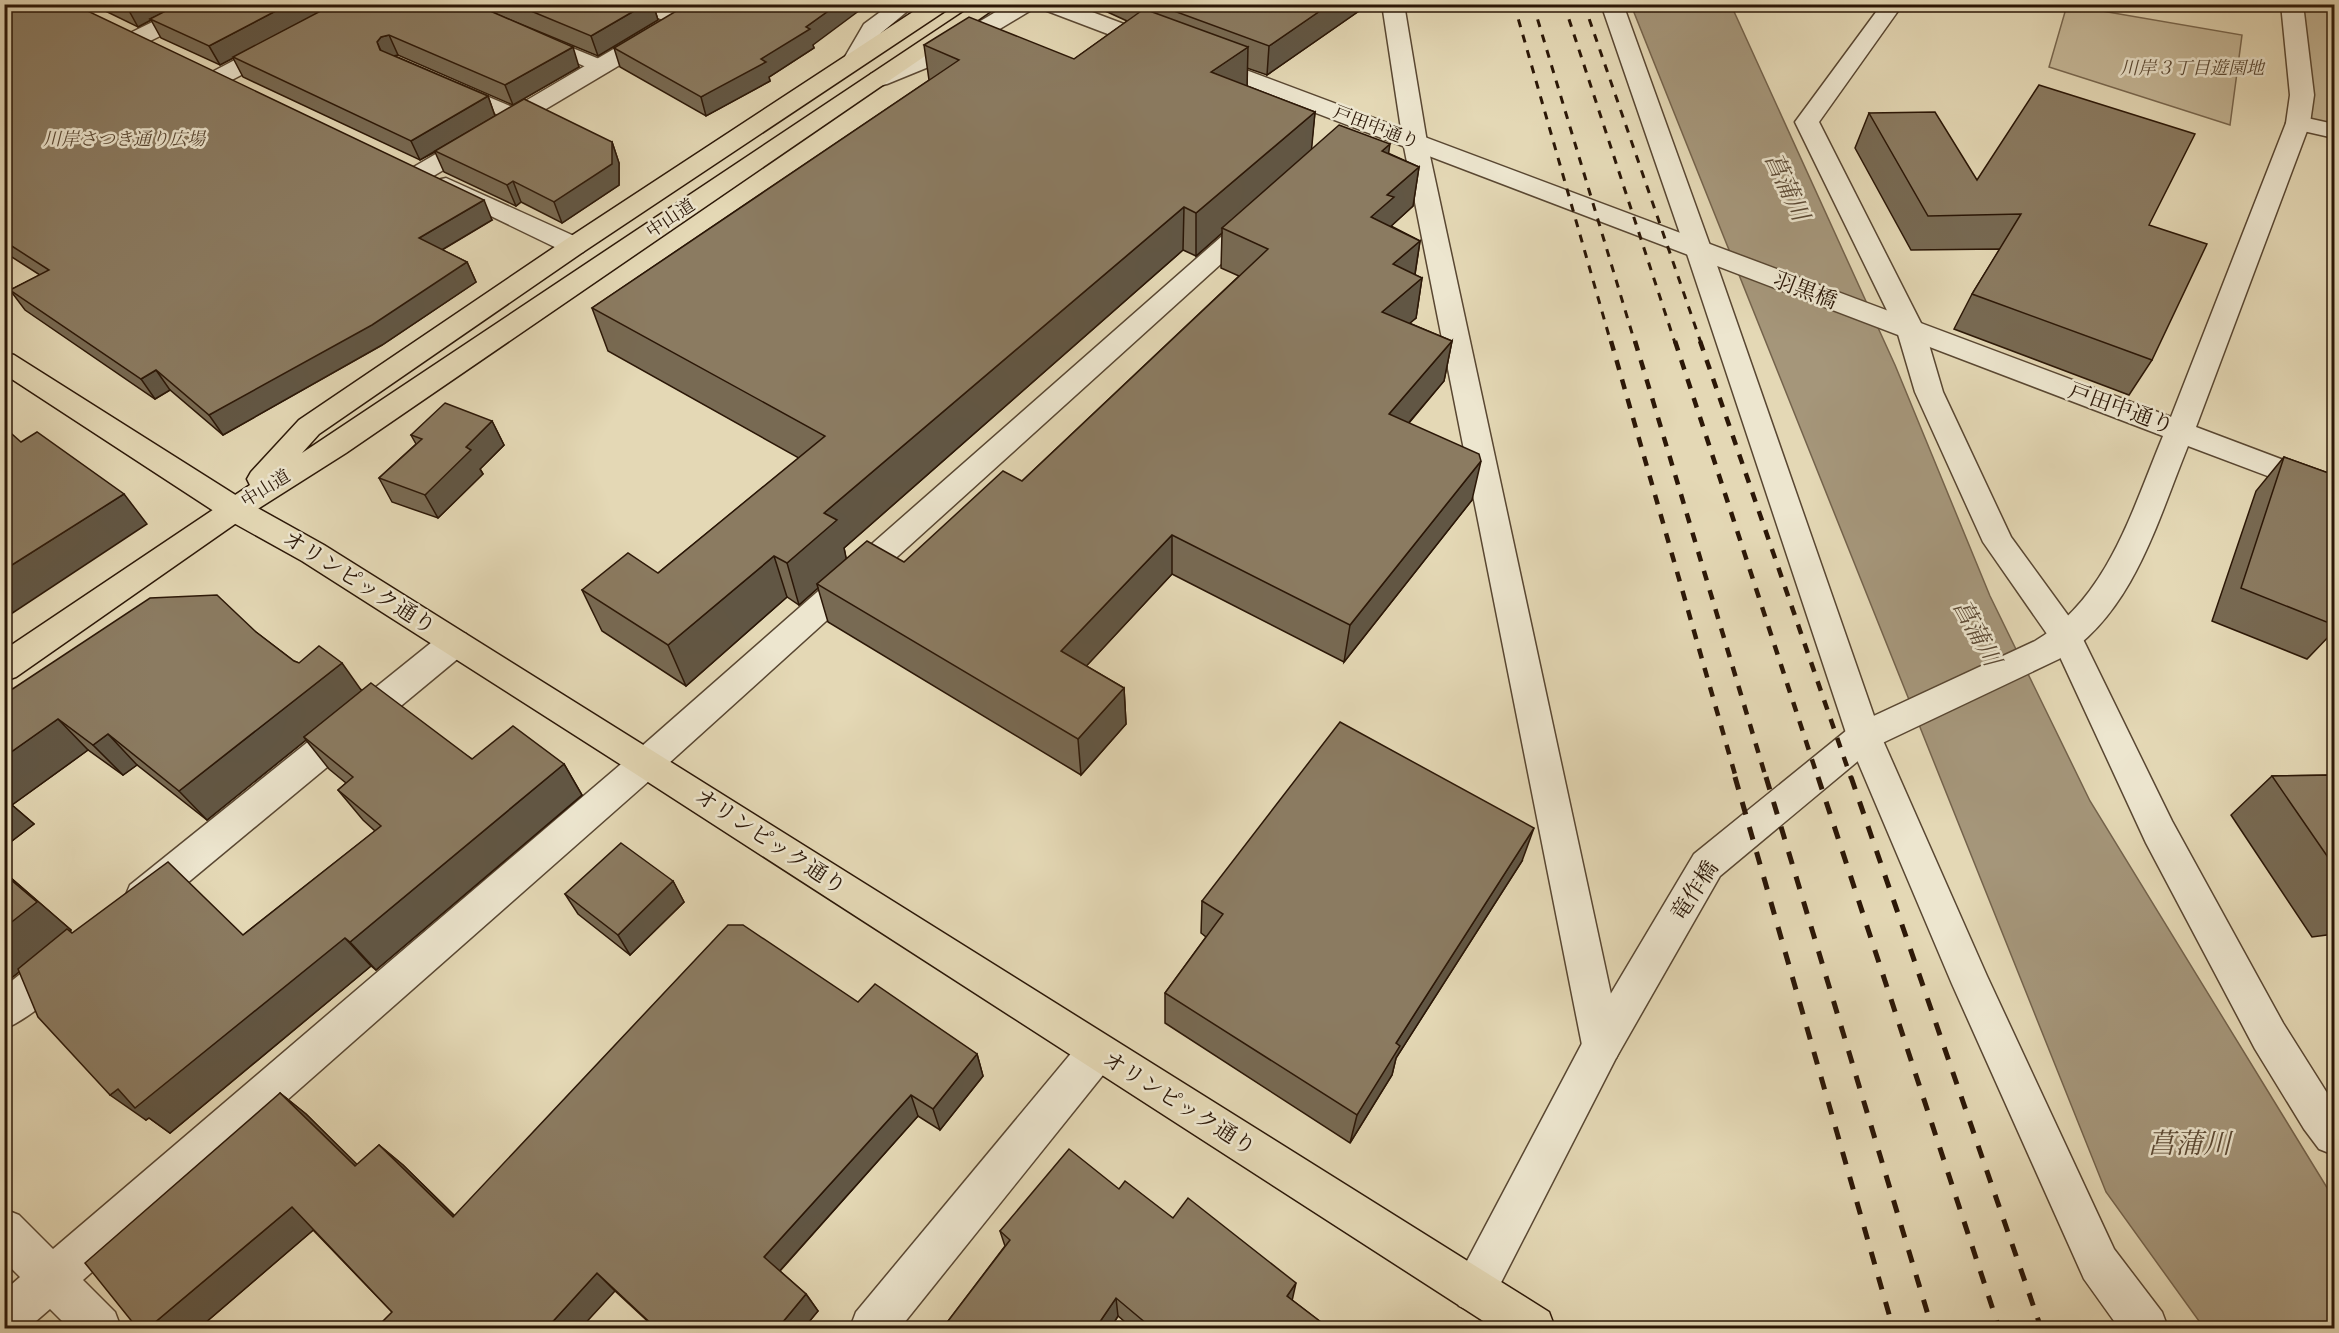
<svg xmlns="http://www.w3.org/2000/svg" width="2339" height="1333" font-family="'IM FELL DW Pica','Noto Serif JP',serif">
<rect width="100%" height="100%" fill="#e4d8b5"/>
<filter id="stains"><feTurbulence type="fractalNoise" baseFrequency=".00333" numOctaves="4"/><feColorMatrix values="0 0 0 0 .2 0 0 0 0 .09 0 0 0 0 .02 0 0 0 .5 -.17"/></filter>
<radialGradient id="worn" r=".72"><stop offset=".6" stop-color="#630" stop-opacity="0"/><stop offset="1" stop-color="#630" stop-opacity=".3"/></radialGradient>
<g fill="#c5b797" stroke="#78674f" stroke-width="1.5">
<polygon points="2067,5 2242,35 2230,125 2049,67"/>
<polygon points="2286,5 2334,5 2334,131 2298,123"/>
</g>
<polygon fill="#a5967a" stroke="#74634c" stroke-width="1.5" points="1631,5 1731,5 1895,365 1990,596 2090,801 2334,1199 2334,1328 2204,1328 2106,1192"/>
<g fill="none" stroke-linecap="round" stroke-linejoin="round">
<defs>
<g id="service">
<polygon points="631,4 656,4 685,16 688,20 685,24 673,24 633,8"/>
<polygon points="543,36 609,63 611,67 609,71 595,71 537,45 534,41 537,37"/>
<polygon points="458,84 524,112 527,116 524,120 510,120 451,94 449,90 451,86"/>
</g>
<g id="minor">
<polygon points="189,4 217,4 215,9 146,43 138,45 130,43 127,38 130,33"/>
<polygon points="341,4 368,4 366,9 228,82 220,84 212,82 209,77 212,72"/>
<polygon points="690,4 716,4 714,9 430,178 421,180 412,178 409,173 412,168"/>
<polygon points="891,4 916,4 881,33 862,65 854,67 846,65 843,60 864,24"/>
<polygon points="1009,4 1035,4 1033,9 953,57 887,84 879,86 871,84 868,79 871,74 937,47"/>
<polygon points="1382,4 1404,4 1427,142 1622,1045 1616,1058 1602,1064 1588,1058 1582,1045 1403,142"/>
<polygon points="1601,4 1623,4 1712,251 1881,736 1987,976 2114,1249 2162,1312 2168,1328 2119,1328 2084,1279 1952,984 1847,736 1686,251"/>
<polygon points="1882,4 1903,4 1819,122 1925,331 1943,392 2011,537 2078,629 2172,821 2283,1023 2334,1104 2334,1155 2319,1149 2304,1129 2255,1049 2146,843 2054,644 1983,542 1915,392 1897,331 1795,122"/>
<polygon points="2298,116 2334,124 2334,138 2290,128 2286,123 2290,118"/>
<polygon points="446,178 583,240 587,246 583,252 574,254 565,252 437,190 434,185 437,180"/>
<polygon points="1255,212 1264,215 1268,220 1264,225 658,773 83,1280 115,1312 121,1328 69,1328 50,1309 28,1328 4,1328 4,1291 20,1277 4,1261 4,1209 19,1215 53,1249 634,753 1246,215"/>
<polygon points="454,630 466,634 470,643 466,652 156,909 143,913 130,909 125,897 130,885 442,634"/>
<path d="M61,947L74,952L80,964C70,986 27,1020 4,1029V987L48,952Z"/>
<polygon points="1097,1033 1111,1039 1117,1052 1111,1065 900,1328 850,1328 856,1312 1083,1039"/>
</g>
<g id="tertiary">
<polygon points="1040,4 1071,4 1166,40 1169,45 1166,50 1158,52 1150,50 1042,9"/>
<path d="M2281,4H2303L2314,95L2310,123L2196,427L2334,479V501L2188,446C2157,522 2133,614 2059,659L1876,746L1720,876L1616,1058L1489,1306L1474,1313L1459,1306L1452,1291L1459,1276L1588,1032L1694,854L1852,726L2035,641C2108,598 2132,510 2163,436L1198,68L1195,63L1198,58L1206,56L1214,58L2171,417L2286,123L2290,95Z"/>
</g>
<polygon id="primary" points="4,352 14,355 245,501 324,545 1549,1312 1555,1328 1494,1328 634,773 302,561 223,517 4,374"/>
<polygon id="trunk" points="925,4 950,4 948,9 583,252 319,434 302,453 976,4 1001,4 346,453 245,517 16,677 4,681 4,650 250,485 247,479 251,472 299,420 565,240"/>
</defs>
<use href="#service" stroke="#594732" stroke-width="3"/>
<use href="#minor" stroke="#594732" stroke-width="3"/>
<use href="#tertiary" stroke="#594732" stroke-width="3"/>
<use href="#primary" stroke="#2b1707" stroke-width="3"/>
<use href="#trunk" stroke="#2b1707" stroke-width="3"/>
<use href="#service" fill="#ede6cf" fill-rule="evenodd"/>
<use href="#minor" fill="#ede6cf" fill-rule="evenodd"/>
<use href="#tertiary" fill="#ede6cf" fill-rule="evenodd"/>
<use href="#primary" fill="#e4d8b5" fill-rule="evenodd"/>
<use href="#trunk" fill="#e4d8b5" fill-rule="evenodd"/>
<g stroke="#2b1707" stroke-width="3" stroke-dasharray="8 8" stroke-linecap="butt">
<polyline points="1514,4 1611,343"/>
<polyline points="1533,4 1635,343"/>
<polyline points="1564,4 1675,343"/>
<polyline points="1584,4 1701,343"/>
</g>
<g stroke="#2b1707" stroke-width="4.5" stroke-dasharray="10 10" stroke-linecap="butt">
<polyline points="1611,341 1736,778"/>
<polyline points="1635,341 1766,778"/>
<polyline points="1675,341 1818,778"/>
<polyline points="1700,341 1851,778"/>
</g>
<g stroke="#2b1707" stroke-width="5" stroke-dasharray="13 13" stroke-linecap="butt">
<polyline points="1735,777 1893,1328"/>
<polyline points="1766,777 1932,1328"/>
<polyline points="1818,777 1999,1328"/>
<polyline points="1851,777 2041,1328"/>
</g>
</g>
<g fill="#786a53" stroke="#2b1707" stroke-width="1.5" fill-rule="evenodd">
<polygon points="4,4 492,220 442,250 467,262 476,282 382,345 223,435 170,390 155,399 25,310 10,290 40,275 4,252"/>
<polygon points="91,4 653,4 658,20 598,56 484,9 579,67 513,105 398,55 395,56 488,96 495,116 612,142 619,163 619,185 562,223 521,202 516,206 444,172 435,152 420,160 243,77 233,58 220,65 161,38 151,20 138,27"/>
<polygon points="663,4 685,4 676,10"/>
<path d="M1090,4H1369L1267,75L1247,68V86L1315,112L1311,149L1388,153L1419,167L1413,206L1391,226L1420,241L1415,275L1422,278L1416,318L1409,323L1452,341L1444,381L1409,423L1472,500L1344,662L1172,574L1086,666L1124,688L1126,724L1081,775L828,622L818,588L799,605L787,597L686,686L602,631L582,590L658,573L799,458L608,351L592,308L929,80L924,45L1074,59L1127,21ZM1222,233L1221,268L1239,276L1022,481L904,562L846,559L844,548L1183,250L1196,256Z"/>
<polygon points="813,45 814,48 769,77 770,81 706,116 620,67 614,48"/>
<polygon points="1869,113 1977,180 2149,225 2152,360 2129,395 1954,329 1972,294 2000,249 1911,250 1855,148"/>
<polygon points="492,421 504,445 480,469 483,474 438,518 392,502 379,478 416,444 411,435"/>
<polygon points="2284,457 2334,475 2334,631 2307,659 2212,621 2256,491"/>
<polygon points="256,632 294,661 362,690 472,759 564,764 582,795 376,970 371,966 170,1133 149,1118 146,1120 19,972 4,984 4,872 71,930 70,931 72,933 243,935 375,831 363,820 338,790 346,783 329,769 306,740 207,820 137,765 123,775 88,750 12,805 34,824 4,847 4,685 11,690"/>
<polygon points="2334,775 2334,934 2312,937 2231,815 2272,776"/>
<polygon points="1522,861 1396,1058 1392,1075 1350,1143 1165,1023 1165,993 1206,937 1201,933 1202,901"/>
<polygon points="673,881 684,902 630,955 578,914 565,894"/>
<polygon points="858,1002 977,1054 983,1076 940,1130 918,1116 780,1271 806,1294 818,1311 803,1329 656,1329 615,1291 392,1312 313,1230 198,1329 138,1329 280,1093 306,1114 357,1165 379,1145 403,1165 455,1216"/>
<polygon points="1119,1189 1173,1218 1292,1300 1330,1329 1133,1329 1118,1316 1110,1329 942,1329 1005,1246 1000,1231"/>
</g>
<g fill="#615644" stroke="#2b1707" stroke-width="1.5">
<polygon points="132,4 183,4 150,19 151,20 138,27 127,7"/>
<polygon points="289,4 335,4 220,65 209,46"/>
<polygon points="468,4 483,4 485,9"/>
<polygon points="646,4 653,4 658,20 598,56 591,36"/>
<polygon points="674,4 685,4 676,10"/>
<polygon points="838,4 868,4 813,45 814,48 769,77 770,81 706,116 701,97 761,59"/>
<polygon points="1330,4 1369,4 1267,75 1269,46"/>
<polygon points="389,35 398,55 389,57 386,62 377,42 381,37"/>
<polygon points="573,47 579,67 513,105 505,85"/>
<polygon points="1248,47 1247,89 1211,72"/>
<polygon points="488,96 495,116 420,160 411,141"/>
<polygon points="1315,112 1311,155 1222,228 1222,233 1196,256 1196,213"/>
<polygon points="612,142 619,163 619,185 562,223 554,202"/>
<polygon points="1390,144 1384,184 1382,151"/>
<polygon points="1419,167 1413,206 1389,228 1371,217 1387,195"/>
<polygon points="513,181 521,202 516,206 507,185"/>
<polygon points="484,200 492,220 428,258 419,238"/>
<polygon points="1184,207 1183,250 844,548 847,562 817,584 818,588 799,605 787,563 824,513"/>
<polygon points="1420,241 1414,280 1393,264"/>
<polygon points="467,262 476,282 382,345 223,435 209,415"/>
<polygon points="1422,278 1416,318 1376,352 1382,312"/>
<polygon points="1452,341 1444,381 1383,453 1389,414"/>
<polygon points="156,370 170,390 155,399 141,379"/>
<polygon points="492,421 504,445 480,469 483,474 438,518 425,495 466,447"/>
<polygon points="1481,461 1472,500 1344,662 1350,625"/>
<polygon points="124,494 147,524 11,614 4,607 4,570"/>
<polygon points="1172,535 1172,574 1065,689 1061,651"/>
<polygon points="774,556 787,597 686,686 668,645"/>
<polygon points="342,663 364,694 304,737 306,740 207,820 179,791"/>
<polygon points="1124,688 1126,724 1081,775 1078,739"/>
<polygon points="58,719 88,750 12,805 34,824 4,847 4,757"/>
<polygon points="108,734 137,765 123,775 93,745"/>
<polygon points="564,764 582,795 376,970 350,942"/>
<polygon points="1534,828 1522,861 1396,1058 1392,1075 1350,1143 1357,1115 1396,1043"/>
<polygon points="4,872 71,930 4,984"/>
<polygon points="673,881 684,902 630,955 618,935"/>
<polygon points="345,938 371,966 170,1133 149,1118 146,1120 110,1095 118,1089"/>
<polygon points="977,1054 983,1076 940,1130 933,1109"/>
<polygon points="280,1093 306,1114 379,1186 355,1166"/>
<polygon points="911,1095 918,1116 776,1275 764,1257"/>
<polygon points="379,1145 403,1165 475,1236 453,1217"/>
<polygon points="292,1207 318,1226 198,1329 147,1329"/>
<polygon points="597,1273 615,1291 580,1329 546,1329"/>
<polygon points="1296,1283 1292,1301 1287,1296"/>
<polygon points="806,1294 818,1311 803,1329 777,1329"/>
<polygon points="1116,1298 1118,1316 1110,1329 1095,1329"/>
</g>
<g fill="#8b7b61" stroke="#2b1707" stroke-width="1.5">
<polygon points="4,4 73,4 484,200 419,238 467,262 372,325 209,415 156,370 141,379 10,290 49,270 4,241"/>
<polygon points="121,4 132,4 127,7"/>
<polygon points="179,4 289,4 209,46 150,19"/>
<polygon points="334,4 474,4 573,47 505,85 389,35 381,37 377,42 380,50 488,96 411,141 233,57"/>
<polygon points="514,4 646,4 591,36"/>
<polygon points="688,4 838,4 806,27 810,29 761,59 766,62 701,97 614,48"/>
<polygon points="1155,4 1330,4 1269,46"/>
<polygon points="1144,9 1248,47 1211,72 1315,112 1196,213 1184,207 824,513 837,520 787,563 774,556 668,645 582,590 628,553 658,573 825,436 592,308 959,60 924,45 969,17 1074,59"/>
<polygon points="2039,85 2195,134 2149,225 2207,244 2152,360 1972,294 2021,214 1928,216 1869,113 1935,112 1977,180"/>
<polygon points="524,99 612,142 612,164 554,202 513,181 507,185 435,151"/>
<polygon points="1339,125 1390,144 1382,151 1419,167 1387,195 1394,197 1371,217 1420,241 1393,264 1422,278 1382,312 1452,341 1389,414 1479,454 1481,461 1350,625 1172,535 1061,651 1124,688 1078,739 817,584 867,541 904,562 1003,471 1022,481 1268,249 1222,228"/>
<polygon points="445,403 492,421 466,447 471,450 425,495 379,478 422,439 411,435"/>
<polygon points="4,427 21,442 37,432 124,494 4,570"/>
<polygon points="2284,457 2334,475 2334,625 2241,588"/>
<polygon points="217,595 256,632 294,661 299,663 319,646 342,663 179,791 108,734 93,745 58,719 4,757 4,685 11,690 150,598"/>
<polygon points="371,683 472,759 513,726 564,764 350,942 345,938 135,1108 118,1089 110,1095 38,1017 18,969 67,929 72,933 168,862 243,935 381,826 338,790 353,777 304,737"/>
<polygon points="1340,722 1534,828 1396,1043 1400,1046 1357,1115 1165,993 1223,914 1202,901"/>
<polygon points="2334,775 2334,866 2272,776"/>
<polygon points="621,843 673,881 618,935 565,894"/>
<polygon points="4,874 37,902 4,928"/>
<polygon points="728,925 743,925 858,1002 875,984 977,1054 933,1109 911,1095 764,1257 806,1294 777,1329 657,1329 597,1273 546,1329 375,1329 392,1312 292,1207 147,1329 138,1329 85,1263 280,1093 355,1166 379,1145 453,1217"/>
<polygon points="1069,1149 1119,1189 1125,1181 1173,1218 1188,1198 1296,1283 1287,1296 1330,1329 1153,1329 1116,1298 1095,1329 942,1329 1010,1240 1000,1231"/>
</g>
<g text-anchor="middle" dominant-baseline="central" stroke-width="5" stroke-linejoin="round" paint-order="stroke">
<g font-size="18" font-style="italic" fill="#594732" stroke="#ede6cf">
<text x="2192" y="69">川岸３丁目遊園地</text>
<text x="124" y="140">川岸さつき通り広場</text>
</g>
<g font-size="18" fill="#2b1707" stroke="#ede6cf">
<text transform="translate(1376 128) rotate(21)">戸田中通り</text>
<text transform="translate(671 219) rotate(-34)">中山道</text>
<text transform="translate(266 489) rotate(-32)">中山道</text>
</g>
<g font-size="22" fill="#2b1707" stroke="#ede6cf">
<text transform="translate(1805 291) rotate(21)">羽黒橋</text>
<text transform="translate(2121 409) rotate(20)">戸田中通り</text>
<text transform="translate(359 583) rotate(32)">オリンピック通り</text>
<text transform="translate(770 842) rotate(33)">オリンピック通り</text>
<text transform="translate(1695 891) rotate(-56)">竜作橋</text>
<text transform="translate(1179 1104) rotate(32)">オリンピック通り</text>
</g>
<g font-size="24" font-style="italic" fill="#5c4a35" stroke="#ede6cf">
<text transform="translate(1786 187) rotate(65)">菖蒲川</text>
<text transform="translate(1976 633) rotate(61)">菖蒲川</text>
</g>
<g font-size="28" font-style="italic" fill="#5c4a35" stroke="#ede6cf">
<text x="2189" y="1144">菖蒲川</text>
</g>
</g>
<rect width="2339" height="1333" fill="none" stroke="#e4d8b5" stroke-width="24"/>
<rect x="6" y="6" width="2327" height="1321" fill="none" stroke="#2b1707" stroke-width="3"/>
<rect x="12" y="12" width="2315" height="1309" fill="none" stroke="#2b1707" stroke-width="1.5"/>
<rect width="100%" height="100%" filter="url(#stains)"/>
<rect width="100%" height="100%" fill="url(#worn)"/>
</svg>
